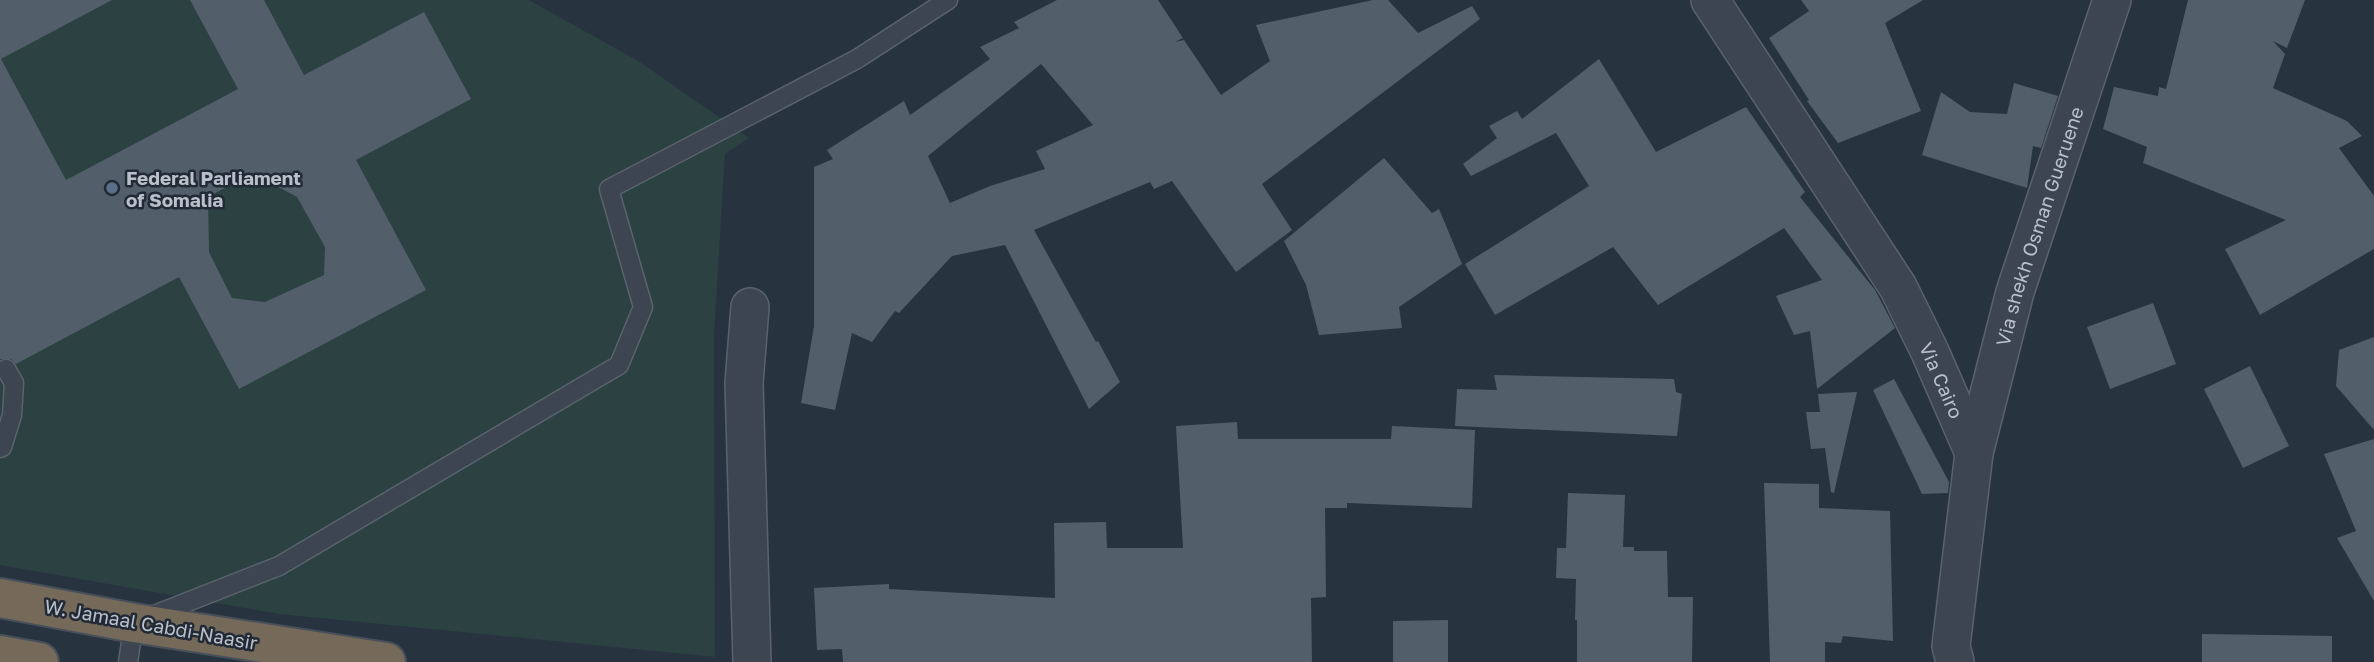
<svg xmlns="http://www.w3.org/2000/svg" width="2374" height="662" font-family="'Golos Text',sans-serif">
<rect width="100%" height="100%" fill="#283340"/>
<polygon fill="#2b4142" points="0,0 529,0 640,62 749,138 725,154 714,335 715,657 279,614 0,565"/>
<g fill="#525e6a" fill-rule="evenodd">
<path d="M0,0H112L1,59L66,180L238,89L190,0H264L304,75L424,12L471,99L356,160L426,290L239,389L179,277L16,364L11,359H0ZM252,173L297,197L325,247L324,275L265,302L232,298L209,252L208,197Z"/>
<path d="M1057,0H1158L1183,38L1175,42L1184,40L1221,95L1270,61L1256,25L1373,0H1388L1418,33L1472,6L1480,19L1262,184L1292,230L1236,272L1172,181L1154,189L1150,182L1034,230L1096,342L1098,341L1120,382L1089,409L1005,245L952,256L899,313L895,311L872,342L852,333L835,410L801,403L814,326V167L833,159L827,150L904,101L910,115L990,59L980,47L1019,28L1014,22ZM1041,64L1093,125L1036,151L1045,169L990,186L950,203L928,156Z"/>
<polygon points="1801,0 1923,0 1885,23 1921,111 1838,143 1807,101 1809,100 1769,38 1809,11"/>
<polygon points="2188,0 2305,0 2287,48 2273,41 2285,54 2273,88 2347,121 2362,136 2339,148 2374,196 2374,249 2260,315 2225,249 2286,220 2143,163 2147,147 2103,129 2114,87 2158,96 2159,87 2166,89"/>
<polygon points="1599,59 1656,152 1746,107 1805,192 1800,197 1875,290 1895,328 1817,389 1810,331 1794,335 1776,296 1822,280 1784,228 1658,305 1613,247 1495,315 1465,264 1589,186 1556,133 1471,176 1463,164 1497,138 1489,126 1517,111 1522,119"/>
<polygon points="2014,83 2058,96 2041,148 2033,146 2027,188 1922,155 1941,92 1970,112 2007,114"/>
<polygon points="1384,158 1432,213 1439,209 1462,264 1399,307 1402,328 1319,335 1306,285 1284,241"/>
<polygon points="2153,303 2176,364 2110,389 2087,327"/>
<polygon points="2374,337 2374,430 2336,386 2339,350"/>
<polygon points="2250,366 2289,446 2243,468 2204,389"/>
<polygon points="1494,375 1674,379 1676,392 1682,394 1677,436 1455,426 1457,389 1497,390"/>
<polygon points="1894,379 1949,482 1948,493 1922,494 1873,390"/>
<polygon points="1857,392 1834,493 1831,492 1825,448 1811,449 1806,412 1820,412 1818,394"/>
<polygon points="1237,422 1238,439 1391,439 1392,426 1475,430 1472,508 1347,503 1347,508 1325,508 1326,597 1311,598 1312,662 843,662 842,649 817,650 814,588 889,584 889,589 1055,598 1054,523 1106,522 1107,548 1183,548 1176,426"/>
<polygon points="2374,439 2374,601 2337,538 2356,531 2324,454"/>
<polygon points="1764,483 1819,484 1819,508 1890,511 1893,641 1843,636 1841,643 1825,642 1825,662 1770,662"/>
<polygon points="1568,493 1625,495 1623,547 1634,547 1634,551 1667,551 1668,597 1693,597 1692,662 1577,662 1577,620 1575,620 1576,579 1556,578 1557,548 1566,548"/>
<polygon points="1448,620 1448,662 1393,662 1393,621"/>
<polygon points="2202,634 2332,636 2332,662 2202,662"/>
</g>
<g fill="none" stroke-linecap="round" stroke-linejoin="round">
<defs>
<g id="lane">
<polyline points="0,448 2,447 12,415 14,383 6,369"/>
<polyline points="128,662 134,623 279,566 619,365 643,307 609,189 857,59 948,0"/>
</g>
<g id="street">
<path id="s1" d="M1710,0L1898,287L1930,352L1974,453L1951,646L1955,662"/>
<polyline points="750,307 744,383 752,662"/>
<path id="s2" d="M1974,453L2015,292L2112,0"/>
</g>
<g id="highway">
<polyline points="0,598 134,623 386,662"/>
<polyline points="0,655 39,662"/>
</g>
</defs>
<use href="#lane" stroke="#5a636d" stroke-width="21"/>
<use href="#street" stroke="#5a636d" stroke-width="40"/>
<use href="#highway" stroke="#47505a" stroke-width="42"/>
<use href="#lane" stroke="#3c4550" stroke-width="18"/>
<use href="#street" stroke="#3c4550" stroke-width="37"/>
<use href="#highway" stroke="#75695a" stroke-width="38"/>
</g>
<circle fill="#5c6f8a" stroke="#212a35" stroke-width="2.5" cx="112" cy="188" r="7"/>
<g text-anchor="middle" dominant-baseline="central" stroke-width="5" stroke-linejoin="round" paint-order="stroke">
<g font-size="19" font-weight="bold" fill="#b9c0ca" stroke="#212a35" text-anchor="start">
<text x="126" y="177">Federal Parliament<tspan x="126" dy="22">of Somalia</tspan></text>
</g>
<g font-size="19" fill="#b9c0ca" stroke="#212a35">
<text stroke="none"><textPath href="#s2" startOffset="236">Via shekh Osman Gueruene</textPath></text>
<text stroke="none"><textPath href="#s1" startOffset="446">Via Cairo</textPath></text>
<text transform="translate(151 624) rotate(10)">W. Jamaal Cabdi-Naasir</text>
</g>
</g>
</svg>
